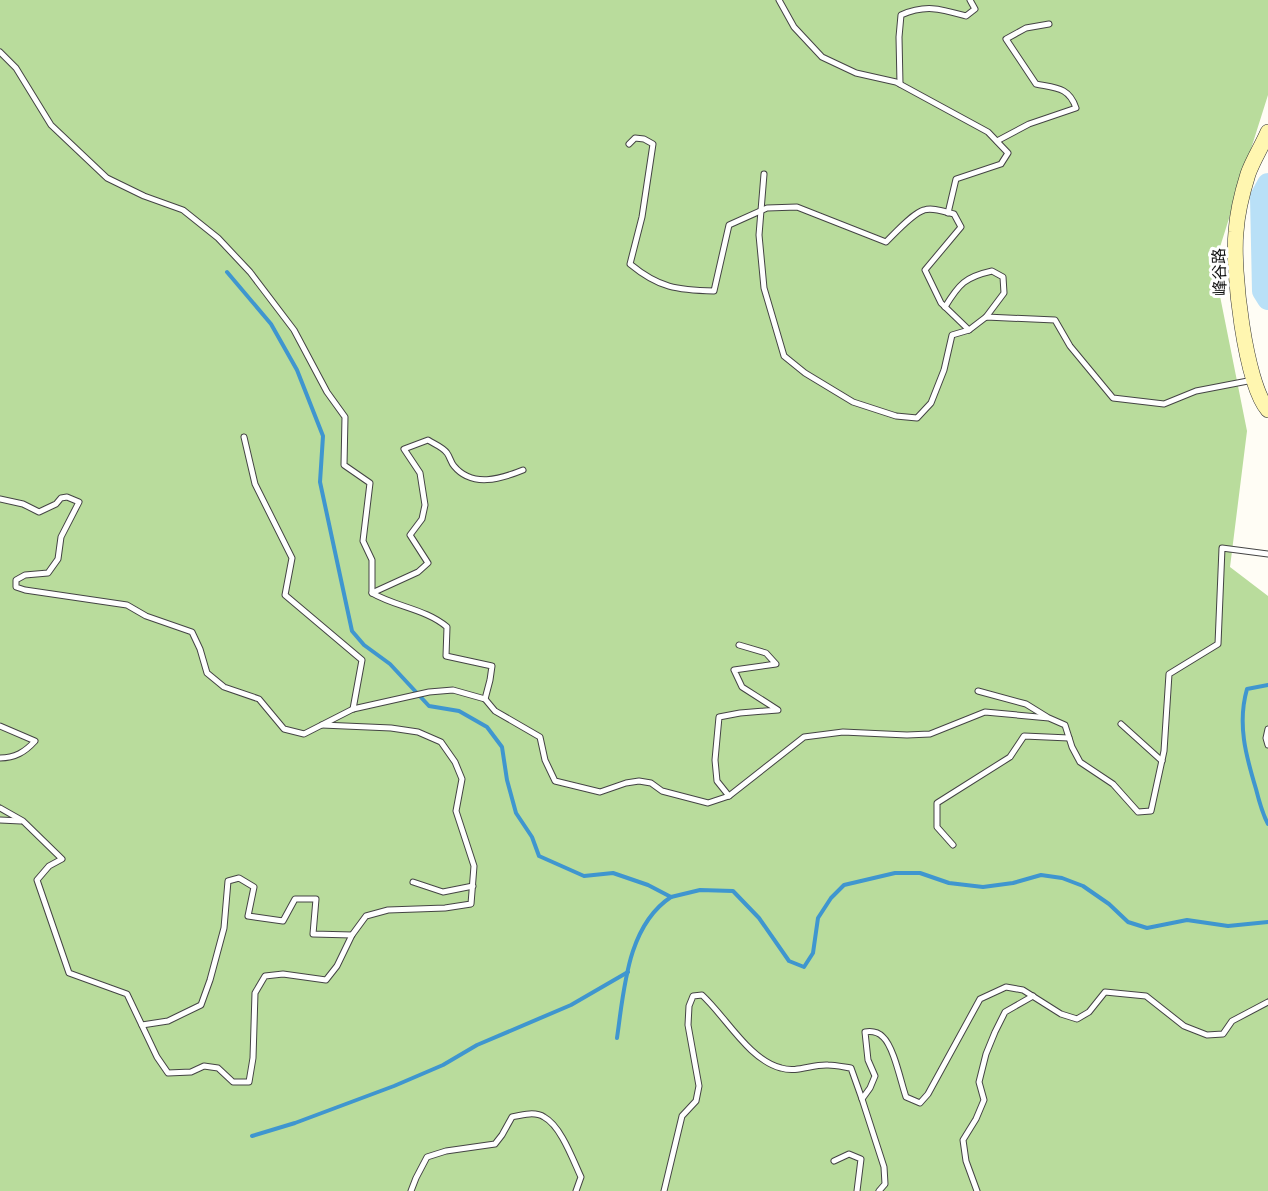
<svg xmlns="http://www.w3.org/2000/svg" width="1268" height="1191" font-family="Lora,'Noto Sans TC',serif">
<rect width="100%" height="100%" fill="#fffdf5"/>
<polygon fill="#b9dc9c" points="0,0 1268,0 1268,95 1214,266 1247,431 1230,567 1268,596 1268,1191 0,1191"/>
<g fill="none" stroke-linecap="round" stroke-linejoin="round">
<g stroke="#3f96cf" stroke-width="4">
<polyline points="227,272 271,324 297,370 323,436 320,482 352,631 364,645 390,664 429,706 459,711 487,727 502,747 507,780 516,813 532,837 539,856 584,876 613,873 648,885 671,897 700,890 733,891 759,918 789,961 804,967 813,953 818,918 831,898 844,885 895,873 920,873 949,883 983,887 1013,883 1041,875 1062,878 1083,886 1109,904 1128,922 1147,928 1187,920 1228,926 1268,922"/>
<path d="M1268,685L1247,689C1237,724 1246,756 1256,789C1259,801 1262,813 1268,824"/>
<path d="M617,1038C624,990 627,926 671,897"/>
<polyline points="252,1136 295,1123 394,1086 443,1065 477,1045 571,1005 628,972"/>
</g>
<polyline stroke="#b9e0f7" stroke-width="22" points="1268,184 1261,197 1263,291 1268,299"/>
<defs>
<g id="lane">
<polyline points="779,0 794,27 822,57 856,73 896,82 988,132 1008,153 1001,164 956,179 948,213"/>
<path d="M0,52L16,68L51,125L107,178L144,196L183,210L218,238L250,272L294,330L327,392L345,417L344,465L370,483L363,541L372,560V593C396,607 426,609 447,627L446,656L492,666L490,680L485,699"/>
<path d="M900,84L899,37L901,15C926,4 941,9 966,16L975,9L970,0"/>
<path d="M997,141L1029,124L1076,108C1069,87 1056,88 1036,84L1006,39L1026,28L1049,24"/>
<path d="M629,144L635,138L644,139L653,144L642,217L630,264C659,288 677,290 714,291L729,225L767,208L797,207L886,242C895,233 913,213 924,210C933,207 945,212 954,214L961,227L925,270L941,303L969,330L986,317L1055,320L1070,346L1113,398L1164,404L1196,391L1253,380"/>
<polyline points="764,174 759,235 764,288 784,356 805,373 853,402 896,416 917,418 931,403 944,370 952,335 969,330"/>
<path d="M945,307C959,284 965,277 992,271L1003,277L1004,293L986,317"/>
<polyline points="244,437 255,484 292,558 285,595 362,660 353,709"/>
<polyline points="0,499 23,504 39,512 56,504 61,498 67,497 79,502 61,537 58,559 48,573 25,575 16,580 16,587 25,590 127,605 146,616 192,632 200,649 207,673 224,687 259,699 284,729 304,734 353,709 429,692 453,690 485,699 495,711 540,737 545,760 555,781 600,792 626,783 639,781 651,783 662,791 708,803 729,796 804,737 843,732 907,735 930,734 985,712 1049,718 1065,725 1072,747 1080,762 1113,784 1138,812 1151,811 1164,751 1169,674 1218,644 1222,548 1268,554"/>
<path d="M372,593L418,572L428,563L410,535L422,519L425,505L420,473L404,449L428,440C434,444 443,447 447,453C450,457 451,463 454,466C472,488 501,479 523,470"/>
<polyline points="978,691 1026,704 1047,717"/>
<polyline points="1121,724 1162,761"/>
<path d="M0,726L35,741C25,752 15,758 0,758"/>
<polyline points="1268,729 1266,738 1268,745"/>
<polyline points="729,796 717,781 715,760 719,717 740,713 778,710 742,687 734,670 776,664 766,653 739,645"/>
<polyline points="0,808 23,821 62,859 49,866 37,880 69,973 127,994 157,1057 168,1073 191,1072 204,1066 218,1068 233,1082 249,1082 253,1058 255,993 265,976 283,974 326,980 337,966 352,935 366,916 388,910 445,908 471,904 474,866 456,811 462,779 455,762 441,742 418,732 391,728 322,725"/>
<polyline points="0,820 21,821"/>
<polyline points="953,845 937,827 937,803 1010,757 1024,736 1069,738"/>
<polyline points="413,882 443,892 473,886"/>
<polyline points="142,1025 168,1021 201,1005 210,980 224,928 228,881 239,878 254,887 248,916 283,921 295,899 316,899 313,934 352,935"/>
<polyline points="862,1099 884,1167 885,1184 879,1191"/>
<polyline points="834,1161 849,1154 861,1159 857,1191"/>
<path d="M411,1191L416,1178L427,1157L446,1151L495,1144L502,1135L512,1117C521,1115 535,1111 544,1117C561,1126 573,1160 581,1177L576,1191"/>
<path d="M664,1191L682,1116L696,1101L699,1086L688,1025L689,1006L693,996L702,995C726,1017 749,1060 781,1068C797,1073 812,1064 828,1065C835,1065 844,1067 851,1068L862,1099L870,1088L875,1076L868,1060L865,1032C871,1031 878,1032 883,1037C894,1047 901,1083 906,1097L920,1103L928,1094L980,999L1006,987L1023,990L1061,1014L1077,1019L1089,1012L1105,992L1146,996L1184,1026L1207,1035L1223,1034L1232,1021L1268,1002"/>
<polyline points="977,1191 966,1161 963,1140 976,1119 984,1100 979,1082 986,1054 995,1032 1005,1012 1033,996"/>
</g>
<path id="secondary" d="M1268,132C1262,146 1253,160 1248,174C1243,190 1237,215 1236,232C1232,269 1245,383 1268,410"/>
</defs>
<use href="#lane" stroke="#444" stroke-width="7"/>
<use href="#secondary" stroke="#333" stroke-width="16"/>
<use href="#lane" stroke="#fff" stroke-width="5"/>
<use href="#secondary" stroke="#fff6b0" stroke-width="15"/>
</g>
<g text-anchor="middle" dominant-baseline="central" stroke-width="6" stroke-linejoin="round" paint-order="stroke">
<g font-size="16" fill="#111" stroke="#fff">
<text transform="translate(1219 272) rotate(-92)">峰谷路</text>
</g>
</g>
</svg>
